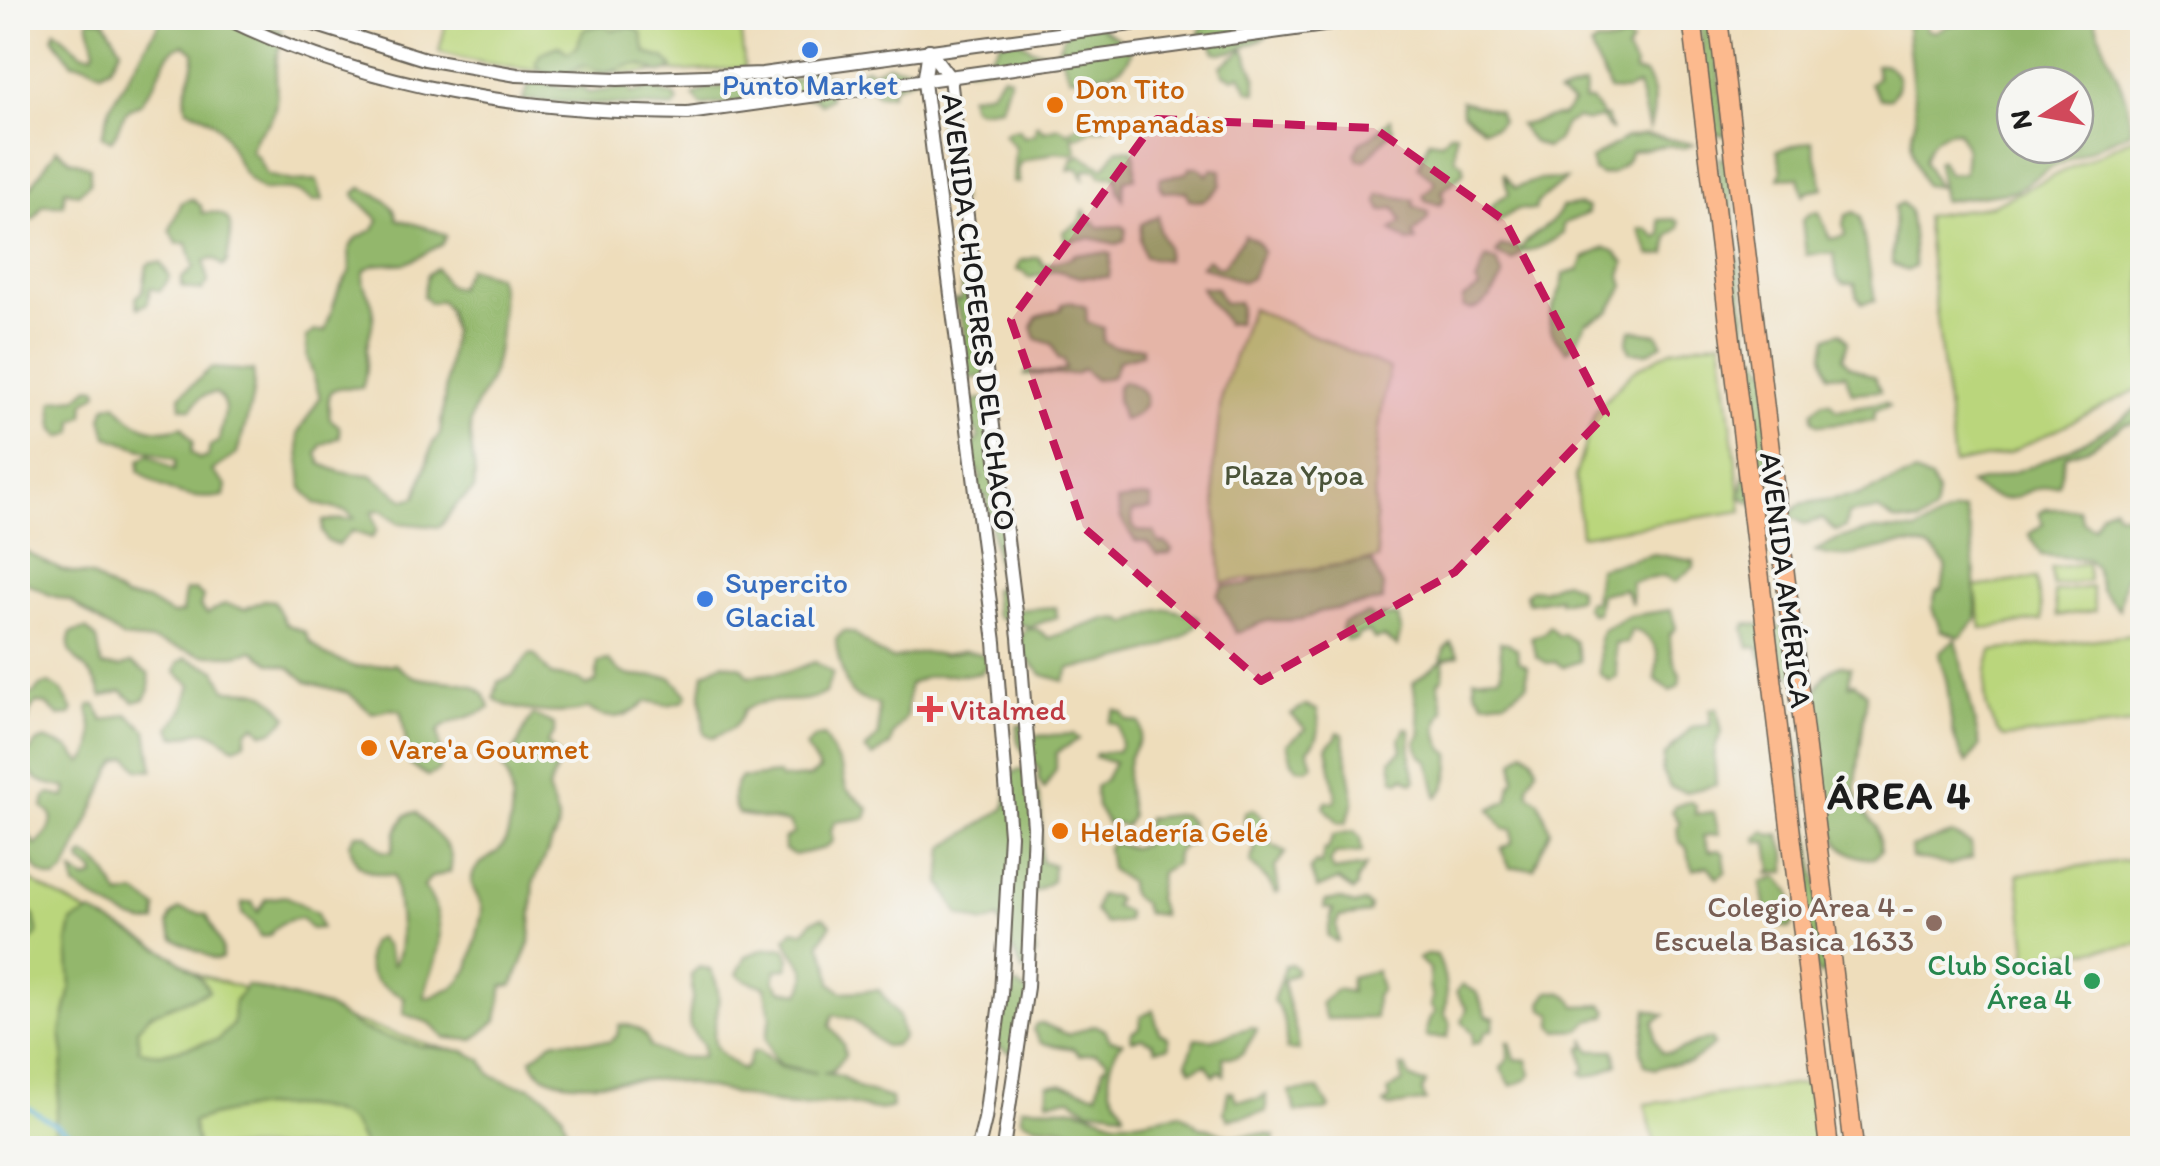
<svg xmlns="http://www.w3.org/2000/svg" width="2160" height="1166" font-family="Itim,sans-serif">
<rect width="100%" height="100%" fill="#f6f6f2"/>
<filter id="ink" filterUnits="userSpaceOnUse"><feTurbulence type="fractalNoise" baseFrequency=".01" numOctaves="2"/><feDisplacementMap in="SourceGraphic" scale="20" xChannelSelector="R" yChannelSelector="G"/><feConvolveMatrix kernelMatrix="1 2 1 2 8 2 1 2 1" color-interpolation-filters="sRGB"/></filter>
<filter id="wash" filterUnits="userSpaceOnUse"><feTurbulence type="fractalNoise" baseFrequency=".0048" numOctaves="4" result="noise"/><feDisplacementMap in="SourceGraphic" scale="40" xChannelSelector="R" yChannelSelector="G"/><feGaussianBlur stdDeviation="2.25" result="paint"/><feColorMatrix in="noise" values="0 0 0 0 0 0 0 0 0 0 0 0 0 0 0 0 0 1.4 0 .05"/><feComposite in="paint" operator="in"/></filter>
<g filter="url(#wash)">
<rect width="100%" height="100%" fill="#edb"/>
<g fill="#bad67c" stroke="#6b794c" stroke-width="2.5">
<path d="M447,18H739L745,68C643,73 537,82 439,52Z"/>
<polygon points="2142,133 2142,387 2009,453 1954,464 1925,216 1993,205"/>
<path d="M1251,308L1390,369C1375,432 1371,494 1378,559L1222,583L1213,471L1222,392Z"/>
<polygon points="1721,340 1742,511 1581,535 1575,477 1595,412 1633,371 1673,349"/>
<polygon points="2087,563 2089,581 2053,586 2051,568"/>
<polygon points="2036,578 2043,620 1982,629 1975,587"/>
<polygon points="2091,587 2095,611 2057,616 2054,592"/>
<path d="M2133,635L2142,645V723L2003,738C1980,711 1982,683 1992,651Z"/>
<polygon points="2131,860 2142,944 2028,958 2018,874"/>
<polygon points="18,874 200,975 482,1060 507,1148 18,1148"/>
<polygon points="1816,1082 1824,1148 1656,1148 1645,1104"/>
</g>
<g fill="#93b76c" stroke="#586a44" stroke-width="2.5" fill-rule="evenodd">
<polygon points="92,18 104,20 121,48 110,67 101,72 87,65 72,63 53,38 55,30 82,53 92,54 95,50 88,21"/>
<path d="M162,18H248L281,30C284,44 277,50 276,62C275,80 280,102 271,119C261,136 256,128 251,152L257,156L267,175L292,181L317,180L323,200L313,201C296,186 283,190 263,190C223,166 241,124 187,109C180,90 196,73 194,52L185,45C166,48 163,67 155,82C151,90 145,94 142,103C115,114 125,123 111,141L102,136L110,107Z"/>
<path d="M1236,18L1247,21L1251,18H1270L1277,28C1266,39 1229,57 1215,52L1210,41L1200,37L1199,32L1203,26Z"/>
<polygon points="1700,18 1708,18 1714,25 1725,135 1716,134 1707,122"/>
<path d="M1906,18H1922L1927,30L1935,32L1948,25L2003,18H2095C2103,56 2133,94 2130,132L2050,168L2015,191L1943,201L1937,162L1941,160L1948,174L1964,173L1966,150L1958,131C1939,131 1928,143 1924,161L1938,187L1925,185C1914,161 1906,145 1916,119ZM2015,85H2075V145H2015Z"/>
<path d="M1085,19L1095,21C1106,36 1123,33 1131,53C1123,79 1093,73 1070,77L1058,49L1067,30Z"/>
<path d="M604,24L612,30L632,27L641,32L646,53L666,59L673,68C656,79 653,65 636,65C628,64 621,70 613,71C585,75 597,54 561,77L540,71L536,62L541,53L559,46L568,53L576,47L584,29Z"/>
<path d="M1625,38L1632,42L1627,52L1635,66V72L1645,74C1656,89 1656,112 1649,129L1638,86L1626,91L1609,90C1605,74 1594,64 1591,47L1596,43H1613Z"/>
<polygon points="1017,39 1032,49 1050,53 1039,59 967,69 965,64 966,59 991,55 1002,41"/>
<polygon points="1244,49 1256,77 1256,92 1249,91 1240,75 1234,78 1223,74 1221,66"/>
<path d="M889,64C898,69 906,65 916,69L918,76L893,87L891,94L878,95L869,86L856,89L854,74L866,68L872,71Z"/>
<path d="M1883,64C1900,70 1902,86 1891,98L1880,99L1870,83L1877,78L1876,65Z"/>
<polygon points="809,71 818,71 832,77 834,81 828,87 830,98 821,104 814,98 774,96 772,90 774,84 803,77"/>
<polygon points="1003,75 1010,77 1001,107 979,110 972,107 969,96 991,91"/>
<polygon points="540,82 566,88 582,87 588,93 626,87 632,93 652,89 675,96 678,102 674,108 523,100 530,83"/>
<polygon points="744,85 754,91 755,100 702,106 693,96 709,88"/>
<path d="M1585,85L1584,101H1591L1602,116L1607,117L1612,131L1601,118L1586,121L1577,118L1565,124L1557,141L1546,148L1533,142L1519,125C1535,124 1547,115 1562,116L1573,103L1558,94Z"/>
<polygon points="1461,101 1498,111 1502,121 1495,127 1483,129 1462,112"/>
<polygon points="940,116 950,118 961,201 950,200 946,191 951,172 937,145"/>
<polygon points="1390,119 1393,130 1366,160 1358,160 1355,154 1360,142 1371,137"/>
<polygon points="1103,120 1106,127 1093,129 1078,137 1072,135 1077,151 1073,154 1056,152 1021,162 1017,170 1019,183 1013,182 1015,147 1004,135 1006,132 1018,129 1023,137 1035,134 1036,125 1039,125 1043,131 1059,127 1068,132 1084,122"/>
<polygon points="1449,133 1456,133 1455,158 1463,164 1464,172 1441,192 1444,199 1440,205 1425,200 1423,195 1434,185 1434,180 1418,167 1429,140 1442,142"/>
<polygon points="1644,134 1693,144 1685,148 1666,145 1631,152 1626,162 1612,173 1601,175 1594,171 1591,159 1626,138"/>
<polygon points="1812,141 1823,188 1807,191 1803,196 1799,177 1779,178 1782,171 1777,150"/>
<polygon points="57,149 70,160 90,167 90,183 78,194 65,190 63,205 43,205 34,219 18,219 18,205"/>
<polygon points="1118,149 1132,150 1135,157 1135,178 1124,181 1123,199 1118,190 1116,176 1100,176 1098,170 1087,169 1083,173 1084,180 1078,168 1069,170 1073,158 1080,155 1104,168"/>
<path d="M1719,158H1727L1745,311C1744,338 1751,353 1771,372L1768,489L1751,503L1740,496L1749,455L1735,354L1738,321L1728,279L1725,240L1728,228L1719,216Z"/>
<path d="M1191,167H1198L1207,175L1212,169L1221,170V185C1211,196 1205,204 1189,200L1186,191L1163,192L1159,185L1161,178L1186,173Z"/>
<polygon points="1503,173 1515,188 1537,180 1566,179 1537,203 1535,210 1518,209 1497,222 1490,209 1496,201 1509,194"/>
<path d="M361,188C376,193 395,203 397,219C412,224 435,228 446,236L442,245C429,249 418,260 405,263C389,266 379,260 365,270C359,288 370,291 373,308C375,323 369,333 367,348C365,362 368,374 362,388C332,387 325,385 330,419L339,426L340,437L321,445L317,454L321,464L340,472L371,475L405,500L416,497L433,443L440,434L452,334L448,310L441,301L430,303L423,296L427,275L436,268L447,285L457,288L468,268L497,276C506,299 499,354 491,377C486,391 474,405 471,419C467,443 478,466 474,490L458,503L440,527L399,523L382,510L372,511L377,530L372,538L352,531L338,545L327,541L322,532L323,521L354,518L347,512L316,504L302,488L298,433L320,397L307,356L306,337L315,331H325L339,289L350,271L349,249L355,239L374,229L379,220L356,198L354,194Z"/>
<polygon points="1380,194 1414,200 1413,206 1428,212 1428,219 1413,233 1416,241 1408,242 1391,230 1402,222 1395,208 1382,211 1377,201"/>
<path d="M192,199L201,206L202,213C241,208 230,237 227,262L223,266L214,259L204,261L208,282L202,291L182,287V278L194,268L187,243L177,244L170,230L182,202Z"/>
<path d="M1902,203L1909,210C1911,223 1915,256 1914,267L1907,270L1892,264C1892,243 1897,225 1894,207Z"/>
<path d="M1578,205L1588,208V213L1563,224V234C1552,241 1535,252 1523,251L1513,261L1496,254L1501,246L1521,248C1532,232 1554,227 1562,207Z"/>
<polygon points="1084,210 1090,222 1094,221 1098,227 1123,226 1126,229 1124,241 1116,244 1090,238 1067,241 1063,232 1079,222"/>
<polygon points="1819,212 1830,239 1845,236 1843,223 1846,215 1854,212 1860,217 1875,300 1862,303 1857,296 1855,284 1843,284 1837,278 1834,253 1806,255 1802,220 1810,213"/>
<polygon points="1158,216 1159,230 1167,247 1166,260 1144,257 1140,239 1141,224"/>
<polygon points="1674,219 1679,222 1679,228 1669,236 1666,254 1651,256 1639,229 1646,228 1657,238 1662,235 1659,220"/>
<polygon points="1245,235 1257,241 1263,251 1251,278 1243,282 1201,266 1208,259 1217,267 1223,266"/>
<path d="M1605,248L1614,251L1625,263L1621,276L1624,286L1609,312L1586,323L1575,343L1567,351C1531,318 1561,307 1564,274L1579,270L1584,258Z"/>
<polygon points="1107,253 1111,254 1109,277 1080,277 1055,270 1029,278 1024,272 1017,270 1020,261 1038,257 1044,265 1071,258 1075,254"/>
<path d="M1486,258L1497,262L1503,277C1495,292 1480,316 1463,307L1462,299L1480,288L1476,282Z"/>
<polygon points="151,263 161,263 170,277 160,291 150,288 148,303 138,308 136,298 143,290 147,265"/>
<polygon points="970,269 992,369 987,376 968,379 958,369 965,330 954,300 961,300 962,275"/>
<path d="M1201,287L1216,288L1223,303L1238,302L1240,307L1238,323L1226,324C1220,309 1207,303 1201,287Z"/>
<polygon points="1071,302 1086,307 1087,322 1104,328 1103,341 1115,347 1142,347 1142,354 1119,360 1112,377 1095,380 1083,369 1075,374 1025,375 1028,371 1052,373 1066,369 1064,360 1058,358 1052,344 1036,339 1032,327 1037,317 1061,309 1062,304"/>
<polygon points="1631,330 1657,334 1663,344 1647,353 1630,352 1627,342"/>
<polygon points="1841,332 1848,342 1843,358 1849,366 1875,377 1880,391 1852,393 1845,374 1829,375 1823,354 1828,337"/>
<path d="M211,368L253,371C258,392 242,433 237,454L212,471L226,486L224,496C192,502 165,492 139,471L140,460L149,454L174,470L176,460L107,437L102,417L106,406L116,404C133,426 156,436 182,426L193,442L191,453L199,459L208,457L210,446L219,441C221,421 233,408 216,393C203,394 198,398 192,409L181,407L180,396Z"/>
<path d="M1124,381C1129,384 1136,385 1140,389C1154,403 1136,418 1123,420L1117,399V386Z"/>
<polygon points="89,387 97,388 98,393 85,402 84,415 74,421 73,433 61,437 54,428 52,403 56,400 77,398"/>
<polygon points="982,399 994,400 1007,578 1000,585 986,495 977,498 972,485 982,478 971,461 969,451 979,437 975,428 966,428 964,417 976,400"/>
<polygon points="1823,402 1831,402 1837,410 1885,402 1889,406 1875,411 1874,420 1819,425 1813,420 1813,411"/>
<path d="M2142,406V422L2124,424L2091,447L2066,455L2058,485C2013,487 2016,516 1970,484C2019,474 2066,453 2109,427C2122,421 2129,411 2142,406Z"/>
<polygon points="1915,473 1931,480 1937,493 1934,513 1918,523 1895,521 1878,510 1848,514 1845,527 1836,531 1822,519 1804,524 1789,515 1800,504 1859,495"/>
<polygon points="1142,497 1151,498 1151,509 1132,512 1133,526 1137,531 1154,532 1159,543 1165,543 1172,550 1170,554 1158,555 1147,543 1135,541 1121,519 1117,501"/>
<polygon points="2113,506 2117,513 2142,517 2142,558 2125,577 2119,609 2101,590 2095,567 2087,559 2041,555 2029,534 2043,524 2039,513 2046,509 2078,509 2082,521 2093,527 2102,511"/>
<path d="M1964,510C1977,546 1974,582 1977,619L1961,637L1941,631L1932,608L1936,592L1942,590L1946,566C1916,516 1857,572 1815,551L1840,538L1875,530L1916,531L1952,512Z"/>
<path d="M18,548L61,570L91,576L125,598L146,600L172,615L182,613L185,591L195,590L203,597L200,607L207,614L225,604L245,609L264,600L274,601L286,624L305,632L310,642L325,655L355,667L395,664C401,669 408,675 415,677C443,686 481,672 490,708C475,717 446,721 438,731L442,761L438,771L428,776L410,765L401,711L391,709L372,713L348,693L307,682L290,668L271,663L253,651L234,655H203L153,641L122,638L70,601L50,595L18,578Z"/>
<polygon points="1654,554 1694,561 1694,567 1675,582 1664,576 1631,582 1632,604 1624,589 1600,594 1597,613 1591,613 1585,606 1587,602 1594,601 1598,568"/>
<path d="M1360,562H1372L1383,586V601L1318,612C1303,623 1286,619 1268,621C1257,623 1248,630 1236,632L1217,595L1223,586L1246,585L1262,577Z"/>
<polygon points="1564,581 1578,588 1578,598 1560,602 1559,598 1528,603 1526,593 1532,589 1542,590"/>
<polygon points="1001,586 1009,597 1012,610 1056,607 1057,617 1030,627 999,618 995,614 993,589"/>
<path d="M1169,609L1196,616L1199,620C1185,650 1102,664 1070,669L1064,681L1043,675L1020,653L1021,636L1026,629H1037L1049,638L1106,619L1123,620L1127,624L1156,611Z"/>
<path d="M1671,610L1676,628L1670,634C1670,650 1672,661 1681,675L1679,686L1670,691L1655,679C1655,673 1657,667 1658,661C1659,646 1645,631 1631,630L1627,643L1615,644L1617,677L1610,681L1600,674L1599,639L1603,630L1629,616Z"/>
<polygon points="1368,614 1377,621 1380,615 1398,617 1401,630 1397,646 1384,637 1374,639 1369,632 1359,634 1356,639 1347,640 1341,629 1343,623"/>
<path d="M1746,624C1760,625 1794,626 1804,631L1810,663L1805,672L1793,678L1786,670H1766L1758,647L1749,648L1744,629Z"/>
<polygon points="1549,626 1558,636 1563,634 1575,642 1580,661 1563,667 1556,662 1547,663 1537,657 1531,638 1544,633"/>
<path d="M86,629L97,639L102,666L121,667L131,663L149,674L150,690L145,699L134,702L122,691L102,697C100,693 99,687 96,682C87,664 61,657 71,633Z"/>
<path d="M844,631L854,633L877,652L892,659L923,652L943,655L965,651L986,655L987,665L981,673C953,679 938,668 909,685L906,717L893,734L890,745L873,757L865,750L879,735L878,705C872,702 860,700 854,695C845,688 836,651 836,639Z"/>
<path d="M1956,639L1980,746L1967,763C1949,741 1951,710 1947,684C1945,672 1940,665 1939,652Z"/>
<polygon points="1500,642 1508,643 1517,649 1518,661 1527,666 1527,685 1506,700 1484,702 1475,690 1474,678 1499,676 1502,673"/>
<path d="M1451,643L1459,655L1444,660L1443,678L1438,682L1444,711C1434,721 1436,747 1450,754C1451,768 1448,788 1437,797L1429,762L1421,755L1416,743L1421,733L1413,682L1441,662L1444,649Z"/>
<path d="M530,654L535,655L551,675L578,679L587,686L596,682L598,662L608,660C630,687 646,671 672,678L687,695L684,701L668,705L647,701C630,718 608,723 588,708C568,716 510,713 494,698L498,682L512,676Z"/>
<path d="M186,658L216,670L226,690C260,692 264,686 288,717L273,731L263,733L255,725L247,731L245,742L236,747C224,744 218,732 206,731C194,730 187,739 173,736L170,727L183,711L191,685L175,672L178,663Z"/>
<path d="M815,662L833,673L825,693C800,708 768,693 744,710C739,728 728,730 713,738L704,733L701,693L704,673L723,663L742,667L749,676L788,672Z"/>
<path d="M1841,665L1851,667L1849,685L1854,683L1867,693L1855,791L1863,810L1877,827L1881,851L1874,858C1861,859 1849,855 1840,844C1828,830 1812,721 1815,700C1817,684 1825,671 1841,665Z"/>
<polygon points="49,683 62,691 73,711 70,715 59,716 46,704 36,703 30,711 28,722 18,727 18,693 33,694 40,686"/>
<path d="M90,705H96L103,721L127,714L147,730L153,770L138,769L128,757L118,761L112,769L65,872L56,879C45,878 33,869 31,858L18,857V828L25,831L36,845C45,835 54,829 51,814L43,808L45,797L50,794L65,797L67,788C45,783 28,783 26,756L36,743L45,739L69,748L82,763C98,750 93,728 88,709Z"/>
<path d="M1306,705L1317,710C1320,725 1321,739 1308,749L1313,765L1307,769L1298,768L1292,762L1287,744L1306,729L1291,715Z"/>
<path d="M1717,708L1722,733C1710,750 1716,766 1716,785L1686,792L1670,787L1662,772L1664,756L1692,727L1710,725V709Z"/>
<path d="M1115,710L1123,713L1127,720L1140,723C1145,741 1133,745 1129,760C1124,778 1128,798 1131,817L1125,826L1107,823L1097,807L1095,787L1105,780L1114,763L1095,757L1096,754L1117,751L1121,745L1118,725L1109,722Z"/>
<path d="M533,715L554,724V734L547,743L561,758L548,789L558,820L557,831L534,881L530,943L513,985L503,986L497,1020L474,1040L445,1038L430,1023L404,1014V997C379,985 360,978 370,943L378,938L386,946L393,965C407,949 397,898 394,876C369,872 354,873 350,843L356,834H366L382,851L392,852L396,832L406,815L416,812C429,834 458,842 450,872L430,878L424,887C442,910 443,939 434,966C430,978 425,984 425,998C436,998 442,989 453,988C459,982 464,977 468,970C471,964 482,916 482,910C481,897 468,888 473,874C478,861 493,858 501,848C514,833 516,782 502,768C518,753 520,732 533,715Z"/>
<path d="M1018,725L1028,726L1034,736L1073,734L1079,739L1056,753V769L1044,789L1038,779L1039,768C1026,755 1013,745 1018,725Z"/>
<polygon points="1405,728 1410,729 1411,762 1416,780 1412,783 1404,777 1399,781 1394,779 1391,760 1402,751 1400,739"/>
<polygon points="1337,732 1343,734 1354,801 1346,823 1339,823 1324,807 1326,802 1335,802 1336,796 1327,747 1336,738"/>
<polygon points="1784,735 1796,735 1829,972 1819,975 1811,961"/>
<path d="M824,736L842,770L846,789L869,809L866,818L835,822L831,831L833,841L825,848L795,855L785,850L784,839L794,833L789,823L738,814C730,800 732,789 741,777C755,779 765,774 779,774L780,779L810,777L820,770L806,747L814,738Z"/>
<polygon points="1524,751 1533,758 1537,768 1528,785 1529,794 1539,801 1550,830 1534,868 1510,868 1501,849 1512,843 1512,829 1504,829 1490,809 1508,800 1511,784 1515,780 1514,761"/>
<path d="M1020,769C1050,790 1039,828 1041,861L1053,865L1052,881L1031,894L1030,927L1036,954L1023,971L998,919L983,923L959,915L941,883L944,848L1005,808L1008,776Z"/>
<polygon points="1690,801 1696,805 1695,814 1714,812 1719,834 1703,836 1709,851 1720,850 1724,854 1726,872 1717,878 1708,866 1693,870 1686,847 1680,842 1677,829 1680,823 1672,811 1676,806"/>
<polygon points="1253,809 1261,816 1271,844 1286,852 1275,867 1279,891 1275,893 1269,882 1250,863 1255,848 1244,820 1245,812"/>
<path d="M1182,814L1190,822L1193,843L1183,846L1176,854L1175,864L1160,873L1157,899L1162,915L1146,913L1142,902C1132,898 1129,893 1129,882L1110,869L1107,847L1114,843L1131,848L1143,845L1147,818Z"/>
<polygon points="1354,831 1360,837 1362,852 1335,854 1330,862 1334,871 1366,866 1357,880 1357,887 1353,891 1338,880 1317,889 1310,869 1316,863 1321,865 1324,850 1328,849 1333,835"/>
<polygon points="1765,831 1770,835 1780,834 1786,853 1786,872 1767,874 1772,871 1768,842 1757,842 1756,838"/>
<polygon points="1952,834 1971,844 1972,858 1949,865 1912,858 1911,847"/>
<path d="M84,855C107,864 108,879 120,896L136,893L157,908L156,922C135,928 94,898 75,887L73,872L86,880L95,876L94,871L81,863L80,858Z"/>
<polygon points="1778,877 1791,893 1795,921 1790,928 1775,925 1775,912 1766,910 1761,883"/>
<polygon points="1099,895 1113,896 1117,900 1114,906 1127,912 1127,921 1105,924 1095,911"/>
<path d="M286,896L317,913L321,928L311,929L301,918C286,921 279,921 270,935L260,937L253,923L242,914V903L252,902L258,912L266,899Z"/>
<polygon points="1339,899 1354,905 1364,902 1370,907 1368,913 1339,917 1336,925 1338,941 1335,941 1327,935 1333,909 1324,908 1325,901"/>
<polygon points="18,906 34,916 38,934 18,954"/>
<polygon points="179,909 207,915 222,948 222,958 216,960 174,939 168,925 171,916"/>
<path d="M91,912C125,932 191,957 209,991L151,1014L137,1029L139,1050L159,1054L218,1040L233,1024L234,1003L246,985L327,1007L362,1029L382,1036L421,1046L464,1051L482,1060L490,1074L510,1083L530,1087L547,1097L562,1113L572,1148H365C360,1140 357,1127 349,1121C313,1095 231,1108 192,1122L198,1148H49L52,1147L64,1054L61,1032L71,987L68,943L72,922Z"/>
<path d="M823,917L831,924L820,943L828,963L831,983L842,992L879,990L899,1017L903,1038L895,1045L884,1046L853,1019L833,1015L830,1026L843,1044L845,1055L832,1071L823,1073L841,1076L860,1089L891,1098L892,1107C872,1115 859,1103 840,1103C822,1103 803,1108 786,1105C746,1098 706,1085 666,1080C630,1075 545,1101 531,1059L555,1040L609,1042L617,1036L619,1025C635,1024 646,1031 650,1047C666,1055 685,1061 703,1056V1045C685,1024 688,1025 692,1000C693,992 691,983 691,974L699,967L709,969C731,998 706,1030 717,1048C722,1057 735,1063 742,1070L747,1066L752,1052L758,1051L780,1067L817,1073L781,1065L773,1058L766,1038L771,1017L765,987L745,980L737,974L746,956L764,949L785,948L790,958L787,968L776,970L774,981L781,990L800,993C817,965 791,960 786,938L793,930L804,932L812,921Z"/>
<path d="M1428,954L1437,955C1445,972 1449,998 1444,1014L1451,1024L1447,1038L1427,1037C1425,1030 1429,1017 1435,1012L1430,1005L1433,998L1429,986L1430,969L1418,959Z"/>
<path d="M1291,964L1296,968L1295,973L1283,980C1286,1006 1298,1026 1299,1051L1286,1050C1286,1029 1287,1017 1273,1001L1285,965Z"/>
<polygon points="1376,971 1381,989 1376,996 1375,1018 1326,1019 1321,1003 1336,989 1351,992 1350,977"/>
<path d="M1017,985L1029,993C1034,1025 1020,1024 1019,1046L1010,1053L999,1047L996,1038L1006,1009L1003,995L1010,987Z"/>
<polygon points="1462,985 1476,992 1487,1016 1494,1018 1493,1030 1487,1031 1480,1042 1472,1044 1473,1033 1462,1021 1467,1009 1456,992"/>
<path d="M1549,992C1563,991 1570,995 1576,1006L1603,1005L1608,1012L1607,1016L1590,1020L1580,1030L1558,1031L1553,1027V1014L1543,1009L1542,1003Z"/>
<path d="M1647,1009L1665,1015L1654,1022L1655,1039L1662,1052C1681,1056 1692,1040 1711,1039L1714,1045L1690,1063L1665,1065L1655,1069L1645,1065L1641,1051Z"/>
<polygon points="1153,1010 1159,1032 1168,1037 1169,1047 1155,1049 1153,1043 1142,1038 1132,1040 1130,1034 1140,1027 1141,1016"/>
<path d="M1041,1023L1069,1035L1094,1025L1105,1030L1110,1040L1122,1042C1113,1052 1105,1079 1112,1092C1117,1102 1122,1102 1124,1114L1110,1110H1089L1071,1098L1048,1101V1085L1061,1084L1097,1094L1103,1068L1107,1065L1106,1059L1095,1053L1079,1055L1074,1049L1041,1043L1033,1030L1036,1024Z"/>
<polygon points="1251,1027 1257,1030 1243,1053 1235,1057 1223,1057 1224,1075 1218,1071 1214,1076 1206,1064 1192,1070 1187,1062 1196,1038 1211,1040"/>
<polygon points="1585,1039 1590,1050 1614,1050 1617,1064 1599,1074 1585,1076 1581,1072 1585,1070 1581,1048 1586,1046"/>
<polygon points="1507,1042 1510,1042 1515,1059 1527,1060 1531,1074 1528,1079 1511,1086 1501,1068 1509,1058"/>
<path d="M1401,1067H1406C1408,1080 1413,1081 1426,1083L1422,1091L1426,1101L1390,1107L1384,1104L1390,1099L1388,1091L1403,1082Z"/>
<polygon points="1319,1089 1330,1108 1327,1111 1296,1112 1289,1092"/>
<polygon points="1228,1092 1233,1092 1236,1100 1259,1099 1266,1094 1266,1112 1228,1119 1224,1112"/>
<path d="M1021,1107L1078,1108L1115,1121H1137L1181,1113L1200,1127C1212,1127 1214,1131 1224,1134C1239,1139 1255,1130 1275,1136L1274,1147L1143,1148C1126,1139 1079,1130 1058,1127C1043,1125 1035,1127 1021,1119Z"/>
</g>
<g fill="none" stroke-linecap="round" stroke-linejoin="round">
<polyline stroke="#5aafd6" stroke-width="4" points="18,1101 86,1144 102,1148"/>
</g>
</g>
<g filter="url(#ink)">
<g fill="none" stroke-linecap="round" stroke-linejoin="round">
<defs>
<g id="minor">
<path d="M226,18C374,90 525,112 688,113L1375,18"/>
<polyline points="295,18 425,59 517,75 618,79 762,74 1176,18"/>
<polyline points="929,50 950,78 1019,637 1034,827 1027,987 1003,1148"/>
<polyline points="929,50 924,82 995,642 1010,835 1001,994 985,1119 978,1148"/>
</g>
<g id="major">
<polyline points="1692,18 1829,1148"/>
<polyline points="1718,18 1854,1148"/>
</g>
</defs>
<use href="#minor" stroke="#666054" stroke-width="16"/>
<use href="#major" stroke="#666054" stroke-width="21"/>
<use href="#minor" stroke="#fff" stroke-width="12"/>
<use href="#major" stroke="#fcba8e" stroke-width="18"/>
</g>
</g>
<path fill="#c2185b" fill-opacity="0.2" stroke="#c2185b" stroke-width="8" stroke-dasharray="20 12" stroke-linejoin="round" d="M1157,119L1374,128L1505,221L1606,414L1455,572L1261,681L1083,527L1011,320Z"/>
<g fill="#3f7fe0" stroke="#f6f6f2" stroke-width="4">
<circle cx="810" cy="50" r="10"/>
<circle cx="705" cy="599" r="10"/>
</g>
<g fill="#e8710a" stroke="#f6f6f2" stroke-width="4">
<circle cx="1055" cy="105" r="10"/>
<circle cx="369" cy="748" r="10"/>
<circle cx="1060" cy="831" r="10"/>
</g>
<path fill="#e0444e" stroke="#f6f6f2" stroke-width="4" d="M925 694h10v10h10v10h-10v10h-10v-10h-10v-10h10z"/>
<circle fill="#8d6e63" stroke="#f6f6f2" stroke-width="4" cx="1934" cy="923" r="10"/>
<circle fill="#2e9e5b" stroke="#f6f6f2" stroke-width="4" cx="2092" cy="981" r="10"/>
<g text-anchor="middle" dominant-baseline="central" stroke-width="8" stroke-linejoin="round" paint-order="stroke">
<g font-size="30" fill="#366cbe" stroke="#f6f6f2">
<text x="810" y="84">Punto Market</text>
<text x="725" y="582" text-anchor="start">Supercito<tspan x="725" dy="34">Glacial</tspan></text>
</g>
<g font-size="30" fill="#c56008" stroke="#f6f6f2" text-anchor="start">
<text x="1075" y="88">Don Tito<tspan x="1075" dy="34">Empanadas</tspan></text>
<text x="389" y="748">Vare'a Gourmet</text>
<text x="1080" y="831">Heladería Gelé</text>
</g>
<g font-size="30" fill="#1c1c1c" stroke="#f6f6f2">
<text transform="translate(979 312) rotate(83)">AVENIDA CHOFERES DEL CHACO</text>
<text transform="translate(1786 580) rotate(83)">AVENIDA AMÉRICA</text>
</g>
<g font-size="30" fill="#4b5439" stroke="#f6f6f2">
<text x="1294" y="474">Plaza Ypoa</text>
</g>
<g font-size="30" fill="#be3a42" stroke="#f6f6f2" text-anchor="start">
<text x="950" y="709">Vitalmed</text>
</g>
<g font-size="30" fill="#785e54" stroke="#f6f6f2" text-anchor="end">
<text x="1914" y="906">Colegio Area 4 -<tspan x="1914" dy="34">Escuela Basica 1633</tspan></text>
</g>
<g font-size="30" fill="#27864d" stroke="#f6f6f2" text-anchor="end">
<text x="2072" y="964">Club Social<tspan x="2072" dy="34">Área 4</tspan></text>
</g>
<g font-size="40" font-weight="bold" letter-spacing="2.5" fill="#1c1c1c" stroke="#f6f6f2">
<text x="1900" y="795">ÁREA 4</text>
</g>
</g>
<rect width="2160" height="1166" fill="none" stroke="#f6f6f2" stroke-width="60"/>
<g transform="translate(2045 115) rotate(259)"><circle r="48" fill="#f6f6f2" stroke="#9f9f9c" stroke-width="2.5"/>
<path d="M0-8L18 38L0 25L-18 38Z" fill="#d1495b"/>
<text y="-15" font-size="28" font-weight="bold" text-anchor="middle" fill="#1c1c1c">N</text>
</g>
</svg>
